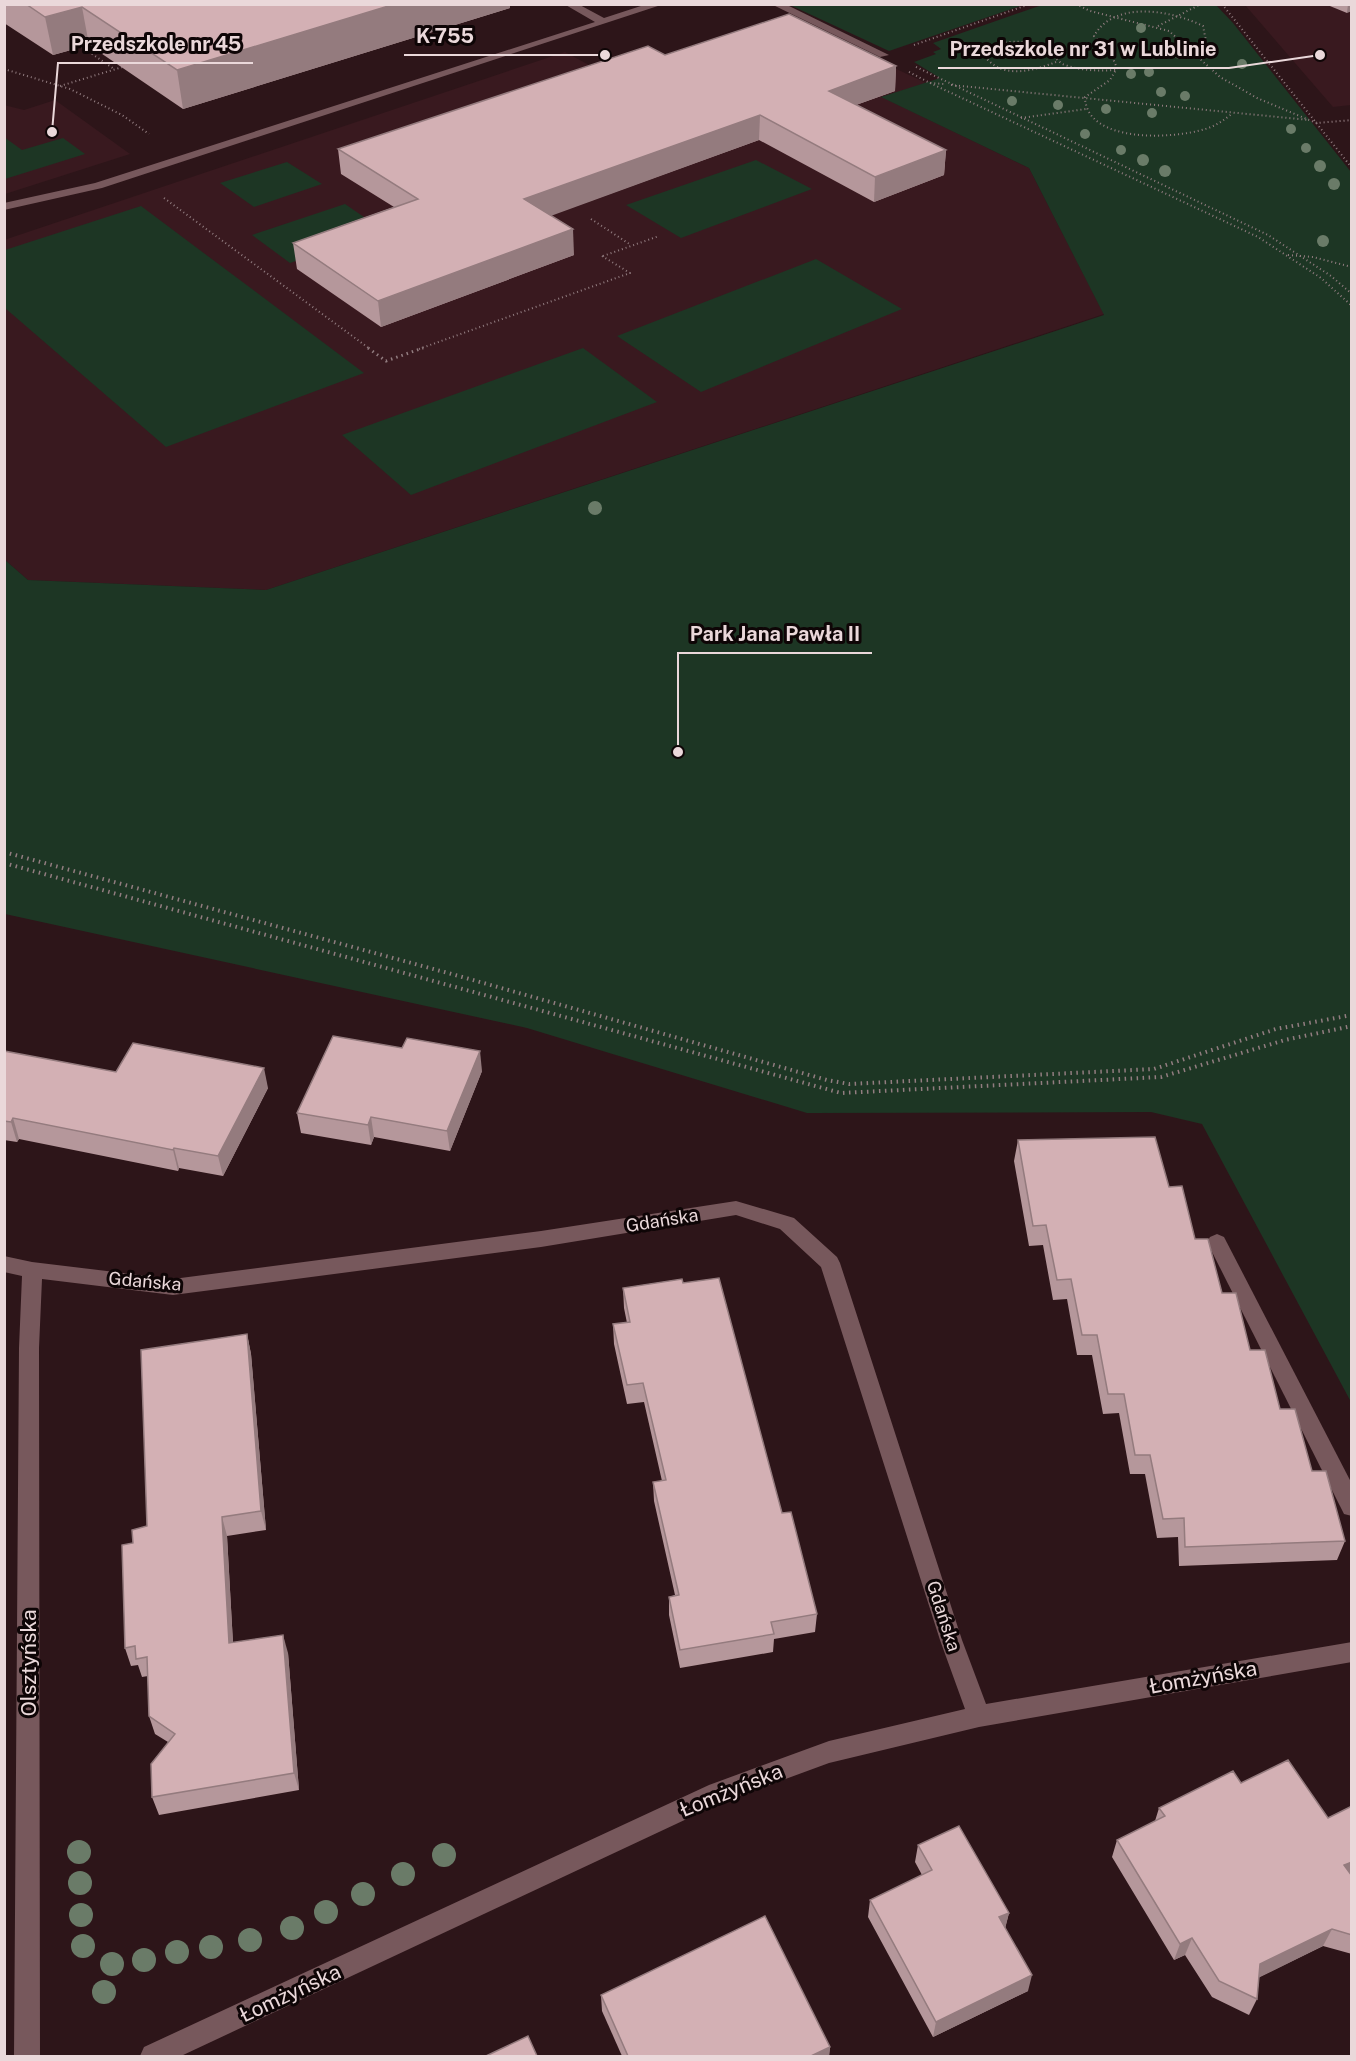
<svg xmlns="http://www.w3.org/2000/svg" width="1356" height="2061" font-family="'Public Sans',sans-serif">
<rect width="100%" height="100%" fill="#2d1519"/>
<g fill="#39191f">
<polygon points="1245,5 1351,5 1351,105 1333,107"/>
<polygon points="791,19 926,83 882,97 1029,168 1104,314 266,590 28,580 5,560 4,240 565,52 613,78"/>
<polygon points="55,100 130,154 5,194 4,105 24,110"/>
</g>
<g fill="#1d3624">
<polygon points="1215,4 1233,23 1351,172 1351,1402 1202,1124 1151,1112 807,1113 527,1028 5,914 5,560 28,580 266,590 1104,315 1029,168 881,97 940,78 914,62 936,54 933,52 941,49 933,43 1042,5"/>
<polygon points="790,5 1023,5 889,51"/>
<polygon points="4,137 22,150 63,138 85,154 5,179"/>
<polygon points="756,160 812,189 681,238 626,205"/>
<polygon points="287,162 322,184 254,207 220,183"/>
<polygon points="345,204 383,230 290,263 252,235"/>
<polygon points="141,206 364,373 166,447 5,308 5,250"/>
<polygon points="816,259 902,309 701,392 617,336"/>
<polygon points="583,348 657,402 411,495 342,435"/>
</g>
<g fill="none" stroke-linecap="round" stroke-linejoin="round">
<g stroke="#927d80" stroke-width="2" stroke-dasharray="1 3" stroke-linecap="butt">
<polyline points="1076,4 1090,11 1169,31 1220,77 1257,98 1309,120 1317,123 1352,120"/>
<polyline points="1222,4 1352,168"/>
<polyline points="1158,26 1201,4"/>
<polyline points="914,45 1030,4"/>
<polyline points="82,47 114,69"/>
<path d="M1192,51L1206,41L1203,26C1171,10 1114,0 1094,36L1111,54L1117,68L1110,80L1085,97C1086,144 1174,139 1205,129C1216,126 1224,120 1233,113"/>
<path d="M1056,62C1033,71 1001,80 984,55C999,37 1029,39 1048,51C1055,55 1057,62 1065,65C1082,71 1099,71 1116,70"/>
<polyline points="916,67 1268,235 1331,276 1352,294"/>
<polyline points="4,69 70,89 122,115 149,134"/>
<polyline points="909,72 930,83 944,84"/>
<polyline points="930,83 1258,237 1321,278 1352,306"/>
<polyline points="951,85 1309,120"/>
<polyline points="60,86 126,66"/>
<polyline points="1021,118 1086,109"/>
<polyline points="164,198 370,349"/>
<polyline points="591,219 631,245"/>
<polyline points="1288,255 1313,257 1352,267"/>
<polyline points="603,256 659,236"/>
<polyline points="419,349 630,273 602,256"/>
</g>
<polyline stroke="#927d80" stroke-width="3" stroke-dasharray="1.5 4" stroke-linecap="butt" points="368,348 386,361 423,348"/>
<g stroke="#927d80" stroke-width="4" stroke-dasharray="1.5 4.5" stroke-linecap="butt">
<polyline points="4,852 448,973 827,1080 849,1084 1154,1069 1276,1029 1352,1015"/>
<polyline points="4,863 841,1093 1161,1077 1285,1040 1352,1026"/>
</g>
<g fill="#77585c" fill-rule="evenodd">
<polygon points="564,4 578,4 604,18 647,4 664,4 102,188 4,210 4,203 95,183 595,22"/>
<polygon points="771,4 785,4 889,55 880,57"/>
<polygon points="736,1201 794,1218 837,1257 840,1263 962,1640 986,1704 1352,1642 1352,1662 979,1727 829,1763 723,1802 181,2056 140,2056 144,2047 709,1785 829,1741 965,1709 940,1640 821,1267 780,1229 736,1215 541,1247 173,1295 42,1279 39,1348 40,2056 14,2056 19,1348 22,1276 4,1272 4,1256 32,1262 173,1279 541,1231"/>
<polygon points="1217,1234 1224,1237 1352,1484 1352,1516 1344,1514 1207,1242 1210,1237"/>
</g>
</g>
<g fill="#6a7b68">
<circle cx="1141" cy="28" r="5"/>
<circle cx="1179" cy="54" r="5"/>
<circle cx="1242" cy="64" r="5"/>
<circle cx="1149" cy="72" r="5"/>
<circle cx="1131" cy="74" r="5"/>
<circle cx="1161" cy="92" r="5"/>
<circle cx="1185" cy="96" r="5"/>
<circle cx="1012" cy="101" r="5"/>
<circle cx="1058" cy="105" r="5"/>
<circle cx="1106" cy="109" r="5"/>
<circle cx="1152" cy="113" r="5"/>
<circle cx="1291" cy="129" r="5"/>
<circle cx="1085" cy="134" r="5"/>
<circle cx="1306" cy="148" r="5"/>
<circle cx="1121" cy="150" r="5"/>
<circle cx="1143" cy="160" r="6"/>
<circle cx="1320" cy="166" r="6"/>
<circle cx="1165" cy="171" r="6"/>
<circle cx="1334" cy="184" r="6"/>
<circle cx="1323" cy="241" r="6"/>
<circle cx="595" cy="508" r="7"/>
<circle cx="79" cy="1852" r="12"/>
<circle cx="444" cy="1855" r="12"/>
<circle cx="403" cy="1874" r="12"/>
<circle cx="80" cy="1883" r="12"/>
<circle cx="363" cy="1894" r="12"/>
<circle cx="326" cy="1912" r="12"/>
<circle cx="81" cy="1915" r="12"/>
<circle cx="292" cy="1928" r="12"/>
<circle cx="250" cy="1940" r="12"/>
<circle cx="83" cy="1946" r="12"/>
<circle cx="211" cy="1947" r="12"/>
<circle cx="177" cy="1952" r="12"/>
<circle cx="144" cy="1960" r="12"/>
<circle cx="112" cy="1964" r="12"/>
<circle cx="104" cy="1992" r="12"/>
</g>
<g fill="#b5979b">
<polygon points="4,4 510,4 510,8 183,109 89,45 53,55 4,23"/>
<polygon points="1325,4 1352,4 1347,13"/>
<polygon points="665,55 896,66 895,91 856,105 946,150 944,175 874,202 759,140 551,215 574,255 381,327 297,269 293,243 394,207 341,174 338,149"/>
<polygon points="4,1051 116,1072 268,1088 223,1176 179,1168 178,1171 19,1139 17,1142 4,1140"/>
<polygon points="482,1071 450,1151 374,1137 371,1145 301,1133 297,1113"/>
<polygon points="1018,1140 1169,1187 1250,1350 1312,1471 1345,1541 1337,1560 1179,1566 1178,1537 1157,1538 1145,1474 1130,1474 1119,1413 1103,1414 1092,1355 1077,1355 1067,1299 1053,1300 1043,1245 1029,1246 1014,1161"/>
<polygon points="683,1283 782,1513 817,1614 815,1632 774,1639 773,1652 680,1668 669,1615 669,1597 675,1595 654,1501 653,1482 662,1481 644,1402 627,1404 614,1344 613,1324 627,1323 624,1308 623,1288"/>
<polygon points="247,1334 251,1354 266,1530 227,1536 233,1643 288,1653 299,1790 159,1815 152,1797 168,1742 155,1734 149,1716 148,1676 142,1677 138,1665 131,1666 125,1648 133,1543 147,1526"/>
<polygon points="1241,1783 1352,1876 1352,1954 1323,1946 1259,1977 1257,1999 1249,2015 1212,1997 1185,1955 1174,1960 1112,1857 1117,1840 1155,1821 1159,1808"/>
<polygon points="918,1845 1009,1913 1005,1928 1028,1991 933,2037 868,1917 870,1900 922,1875 915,1862"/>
<polygon points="601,1995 830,2047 829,2056 622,2056 602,2011"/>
</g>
<g fill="#947b7e">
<polygon points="395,4 510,4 510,8 183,109 177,70"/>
<polygon points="1348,4 1352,4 1352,11 1347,13"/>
<polygon points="82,7 89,45 53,55 45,17"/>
<polygon points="896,66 895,91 828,115 829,91"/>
<polygon points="760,115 759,140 526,225 524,199"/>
<polygon points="946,150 944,175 874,202 875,177"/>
<polygon points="573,229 574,255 381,327 378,301"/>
<polygon points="480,1051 482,1071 450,1151 447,1131"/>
<polygon points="264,1068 268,1088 223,1176 218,1156"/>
<polygon points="371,1117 374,1137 371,1145 368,1125"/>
<polygon points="13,1118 19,1139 17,1142 11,1122"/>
<polygon points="174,1148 179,1168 178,1171 173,1150"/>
<polygon points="247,1334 251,1354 266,1530 261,1511"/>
<polygon points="222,1517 227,1536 234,1662 229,1643"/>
<polygon points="283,1635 288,1653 299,1790 294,1773"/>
<polygon points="1352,1862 1352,1875 1336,1882 1344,1865"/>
<polygon points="1009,1913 1005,1929 999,1917"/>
<polygon points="1332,1929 1323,1946 1252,1981 1260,1964"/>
<polygon points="1192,1938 1185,1955 1174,1960 1180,1944"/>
<polygon points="1032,1975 1028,1991 933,2037 936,2022"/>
<polygon points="830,2047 829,2056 811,2056"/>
</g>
<g fill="#d3b0b4" stroke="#947b7e" stroke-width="1.5">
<polygon points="26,4 395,4 177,70 82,7 45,17"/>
<polygon points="789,14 896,66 829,91 946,150 875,177 760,115 524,199 573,229 378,301 293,243 418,199 338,149 648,46 665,55"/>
<polygon points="333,1036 402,1048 407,1038 480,1051 447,1131 371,1117 368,1125 297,1113"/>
<polygon points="133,1043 264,1068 218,1156 174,1148 173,1150 13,1118 11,1122 4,1121 4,1051 116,1072"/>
<polygon points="1155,1137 1169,1187 1182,1186 1195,1239 1208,1239 1222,1293 1236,1293 1250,1350 1265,1350 1280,1409 1295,1409 1312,1471 1326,1471 1345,1541 1185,1547 1184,1518 1163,1519 1150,1455 1135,1455 1124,1394 1108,1394 1097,1335 1082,1335 1071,1279 1057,1280 1046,1225 1033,1226 1018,1140"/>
<polygon points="719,1278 782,1513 791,1512 817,1614 771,1622 774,1634 680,1650 669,1597 679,1595 653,1482 666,1480 643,1383 627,1385 613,1324 630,1322 623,1288 682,1279 683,1283"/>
<polygon points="247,1334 261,1511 222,1517 229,1643 283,1635 294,1773 152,1797 151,1764 175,1734 149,1716 147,1657 136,1659 135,1646 125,1648 122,1545 133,1543 132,1530 147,1526 141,1350"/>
<polygon points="1288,1760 1328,1818 1352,1806 1352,1862 1344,1865 1352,1876 1352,1935 1332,1929 1260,1964 1257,1999 1219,1981 1192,1938 1180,1944 1117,1840 1165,1816 1159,1808 1233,1771 1241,1783"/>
<polygon points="959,1826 1009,1913 999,1917 1032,1975 936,2022 870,1900 932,1870 918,1845"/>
<polygon points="765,1916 830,2047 811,2056 628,2056 601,1995"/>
<polygon points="528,2036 537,2056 486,2056"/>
</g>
<g text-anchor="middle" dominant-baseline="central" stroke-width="6" stroke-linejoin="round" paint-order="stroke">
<g font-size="18" fill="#ead8da" stroke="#0e0506">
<text transform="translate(662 1220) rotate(-9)">Gdańska</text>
<text transform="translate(145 1281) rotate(5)">Gdańska</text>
<text transform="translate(944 1616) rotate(72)">Gdańska</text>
</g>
<g font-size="21" fill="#ead8da" stroke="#0e0506">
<text transform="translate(28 1663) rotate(-90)">Olsztyńska</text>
<text transform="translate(1203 1677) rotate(-10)">Łomżyńska</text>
<text transform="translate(731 1790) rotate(-22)">Łomżyńska</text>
<text transform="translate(290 1993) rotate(-25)">Łomżyńska</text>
</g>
</g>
<path fill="none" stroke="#ead8da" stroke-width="2" d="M605 55L486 55H404M52 132L58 63H253M1320 55L1229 68H938M678 752L678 653H872"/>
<g fill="#ead8da" stroke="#0e0506" stroke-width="2">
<circle cx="605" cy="55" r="6"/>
<circle cx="52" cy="132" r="6"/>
<circle cx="1320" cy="55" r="6"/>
<circle cx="678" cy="752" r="6"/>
</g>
<g font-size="20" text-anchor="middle" font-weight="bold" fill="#ead8da" stroke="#0e0506" stroke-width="6" stroke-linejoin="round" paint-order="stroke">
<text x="445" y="43">K-755</text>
<text x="156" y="51">Przedszkole nr 45</text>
<text x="1083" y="56">Przedszkole nr 31 w Lublinie</text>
<text x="775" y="641">Park Jana Pawła II</text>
</g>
<rect width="1356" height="2061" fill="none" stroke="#ead8da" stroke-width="12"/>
</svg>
